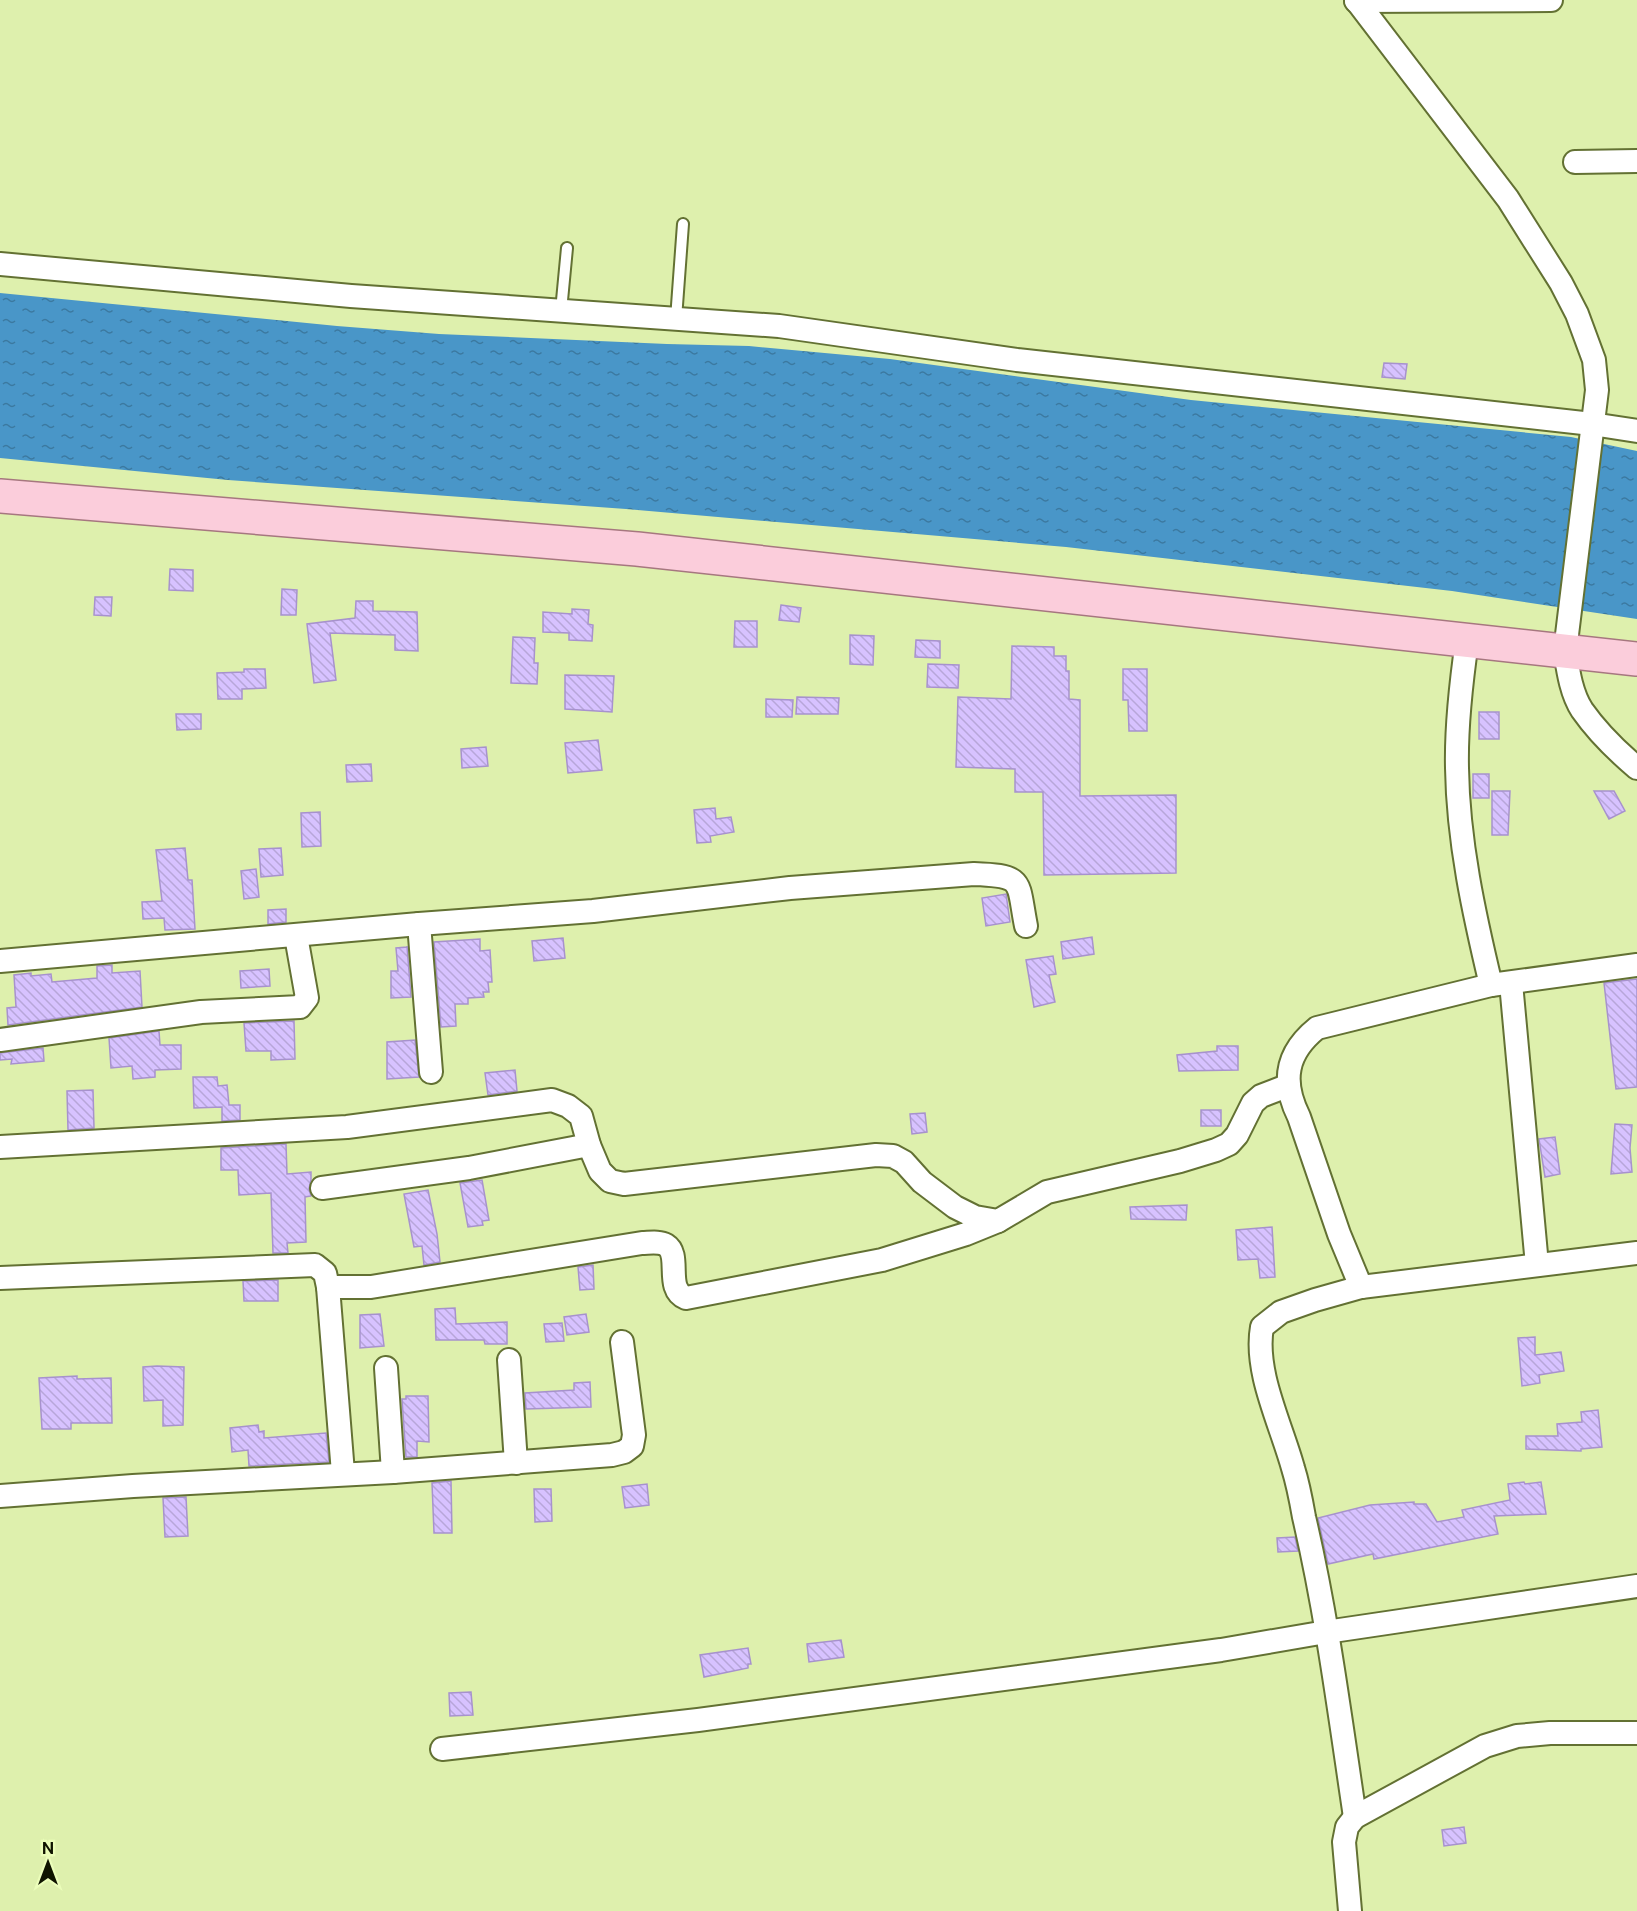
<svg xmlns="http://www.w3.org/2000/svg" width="1637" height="1911" font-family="'Public Sans',sans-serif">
<defs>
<pattern id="water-ripples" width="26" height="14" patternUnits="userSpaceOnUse" patternTransform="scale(1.5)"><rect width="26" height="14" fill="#4996c8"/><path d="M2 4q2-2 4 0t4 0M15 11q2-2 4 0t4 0" fill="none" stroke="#3b79a0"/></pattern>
<pattern id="building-back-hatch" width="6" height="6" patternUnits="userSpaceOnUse" patternTransform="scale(1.5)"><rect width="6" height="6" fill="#d7c2ff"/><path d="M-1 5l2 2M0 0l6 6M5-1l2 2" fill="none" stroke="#b7a6d9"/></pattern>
</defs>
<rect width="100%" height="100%" fill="#def0ad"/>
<polygon fill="url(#water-ripples)" points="0,293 337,326 439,334 667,344 749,346 890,359 1191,400 1571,437 1637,451 1637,619 1452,591 1066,547 626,509 228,480 0,458"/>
<g fill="url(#building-back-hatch)" stroke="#a792cd" stroke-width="1.5">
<polygon points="1384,363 1407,364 1405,379 1382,377"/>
<polygon points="170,569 193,570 193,591 169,590"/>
<polygon points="282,589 297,590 296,615 281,615"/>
<polygon points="95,597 112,597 111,616 94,615"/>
<polygon points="356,601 373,601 373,611 417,612 418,651 395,650 395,635 330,633 336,680 314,683 307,624 355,618"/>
<polygon points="781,605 801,608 799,622 779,620"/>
<polygon points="572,609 589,610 588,624 593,625 592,641 569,640 569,633 543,632 543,612 572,614"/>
<polygon points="735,621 757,621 757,647 734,647"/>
<polygon points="850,635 874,636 873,665 850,664"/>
<polygon points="513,637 535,638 534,663 538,663 537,684 511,683"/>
<polygon points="916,640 940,641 940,658 915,657"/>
<polygon points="1012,646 1054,647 1054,656 1066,656 1066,671 1069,671 1069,699 1080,700 1080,796 1176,795 1176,873 1044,875 1043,792 1015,792 1015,769 956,767 958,697 1011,699"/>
<polygon points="928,664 959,665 958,688 927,687"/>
<polygon points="244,669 265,669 266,688 242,689 242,699 218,699 217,673 244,672"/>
<polygon points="1123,669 1147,669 1147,731 1129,731 1128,700 1123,700"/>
<polygon points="565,675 614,676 612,712 565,709"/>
<polygon points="797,697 839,698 838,714 796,714"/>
<polygon points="766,699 793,700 792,717 766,717"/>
<rect x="1479" y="712" width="20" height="27"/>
<polygon points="176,714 201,714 201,729 177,730"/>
<polygon points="598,740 602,770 568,773 565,743"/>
<polygon points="486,747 488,766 462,768 461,749"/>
<polygon points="371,764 372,781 347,782 346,765"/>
<rect x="1473" y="774" width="16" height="24"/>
<polygon points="1492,791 1510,791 1508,835 1492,835"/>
<polygon points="1594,791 1614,791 1625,811 1609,819"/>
<polygon points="715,808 716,819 731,817 734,832 710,836 711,842 697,843 694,810"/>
<polygon points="320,812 321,846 302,847 301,813"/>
<polygon points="185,848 188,880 192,880 195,929 165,930 164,918 143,919 142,902 162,901 156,850"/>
<polygon points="281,848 283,875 261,877 259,849"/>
<polygon points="256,869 259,897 244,899 241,871"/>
<polygon points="1006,894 1010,922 986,926 982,898"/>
<polygon points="286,909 286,922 268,924 268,910"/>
<polygon points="1092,937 1094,954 1063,959 1061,942"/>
<polygon points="563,938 565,958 534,961 532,941"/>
<polygon points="480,939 480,951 490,950 492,982 488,982 489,992 483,992 484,997 468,998 468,1004 455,1004 456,1026 441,1027 434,942"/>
<polygon points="407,946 411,997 391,998 391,971 398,971 396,948 407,947"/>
<polygon points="1053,956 1056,974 1049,975 1055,1002 1034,1007 1026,960"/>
<polygon points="112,965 112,973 140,971 142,1007 8,1025 7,1008 16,1007 14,975 31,973 31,976 51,974 52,982 97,978 97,966"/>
<polygon points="269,969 270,986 241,988 240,971"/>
<polygon points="1637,979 1637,1087 1616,1089 1604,983"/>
<polygon points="294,1021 295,1059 271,1060 271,1051 246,1051 244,1023"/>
<polygon points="159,1031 160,1045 181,1045 181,1069 155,1070 155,1077 133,1079 132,1066 111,1068 109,1038"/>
<polygon points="415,1040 419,1077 387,1079 387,1042"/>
<polygon points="1217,1046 1238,1046 1238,1070 1179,1071 1177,1055 1217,1051"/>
<polygon points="43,1048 44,1061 11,1064 12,1059 0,1060 0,1053"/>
<polygon points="515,1070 517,1091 488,1095 485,1073"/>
<polygon points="193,1077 217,1077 218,1086 227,1085 229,1105 240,1105 240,1120 222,1121 222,1107 194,1108"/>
<polygon points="93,1090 94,1128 68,1130 67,1091"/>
<rect x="1201" y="1110" width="20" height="16"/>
<polygon points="925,1113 927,1132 912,1134 910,1114"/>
<polygon points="1615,1124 1632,1125 1630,1148 1632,1172 1611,1174"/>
<polygon points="1555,1137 1560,1174 1545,1177 1539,1139"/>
<polygon points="286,1144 287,1174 311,1172 311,1180 309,1189 311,1196 305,1197 306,1242 287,1243 288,1253 273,1253 271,1193 239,1195 238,1170 221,1170 221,1148"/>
<polygon points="482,1180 489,1220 482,1221 483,1225 468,1227 460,1183"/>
<polygon points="428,1190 437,1234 440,1262 424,1265 422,1246 414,1247 404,1194"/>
<polygon points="1187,1205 1186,1220 1131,1219 1130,1207"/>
<polygon points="1272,1227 1275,1277 1260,1278 1258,1259 1238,1260 1236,1230"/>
<polygon points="593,1265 594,1289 580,1290 578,1267"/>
<polygon points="278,1280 278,1301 244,1301 243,1281"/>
<polygon points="455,1308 456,1324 507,1322 507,1344 485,1344 484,1340 436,1340 435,1309"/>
<polygon points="380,1314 384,1346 360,1348 360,1315"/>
<polygon points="586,1314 589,1332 567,1335 564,1317"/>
<polygon points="562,1323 564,1341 546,1342 544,1324"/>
<polygon points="1535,1337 1535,1355 1561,1352 1564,1371 1539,1375 1540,1383 1522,1386 1518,1338"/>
<polygon points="157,1366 184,1367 183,1425 163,1426 163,1400 144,1401 143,1367"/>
<polygon points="77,1376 77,1379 111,1378 112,1423 71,1423 71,1429 42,1429 39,1378"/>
<polygon points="590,1382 591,1407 526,1409 525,1393 574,1390 574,1383"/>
<polygon points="406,1396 428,1396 429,1442 417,1441 417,1457 406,1457 402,1399 406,1399"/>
<polygon points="1598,1410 1602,1447 1581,1449 1581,1451 1526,1449 1526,1436 1558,1436 1557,1424 1582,1422 1581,1412"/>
<polygon points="258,1425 259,1432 264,1431 264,1438 326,1433 329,1462 249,1466 248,1450 232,1452 230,1428"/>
<polygon points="451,1481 452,1533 434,1533 432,1483"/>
<polygon points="1524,1482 1525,1484 1541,1482 1546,1514 1494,1516 1498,1534 1374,1559 1373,1554 1328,1564 1318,1518 1370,1505 1414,1502 1414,1504 1426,1504 1437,1522 1464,1517 1462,1510 1510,1500 1508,1484"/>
<polygon points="647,1484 649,1505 625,1508 622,1487"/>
<polygon points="534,1489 551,1489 552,1521 535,1522"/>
<polygon points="186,1497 188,1536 165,1537 163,1498"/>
<polygon points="1295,1537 1298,1551 1278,1552 1277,1538"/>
<polygon points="841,1640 844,1657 809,1662 807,1644"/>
<polygon points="748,1648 751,1664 748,1664 748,1668 704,1677 700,1655"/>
<polygon points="471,1692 473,1715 450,1716 449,1693"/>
<polygon points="1464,1827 1466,1843 1444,1846 1442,1830"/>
</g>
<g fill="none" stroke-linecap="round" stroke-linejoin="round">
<defs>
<g id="lane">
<polyline points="561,311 567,248"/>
<polyline points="676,319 683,224"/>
</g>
<g id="street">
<path d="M1356,0L1508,199L1561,283L1577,314L1594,360L1597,390L1565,651C1568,670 1571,693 1582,710C1596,730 1618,752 1637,768"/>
<polyline points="1356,1 1551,0"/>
<polyline points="1575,162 1637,161"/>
<polyline points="0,264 351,296 779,326 1017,360 1592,424 1637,431"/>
<path d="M1467,641C1461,683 1456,725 1457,768C1458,841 1474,914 1491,985"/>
<polyline points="419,924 431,1072"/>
<path d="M0,961L419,924L593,911L790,888L974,874C1025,876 1017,880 1026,926"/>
<polyline points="1511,983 1537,1265"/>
<polyline points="0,1040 201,1012 300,1007 307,998 296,936"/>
<polyline points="0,1147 347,1127 552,1100 568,1106 581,1116 589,1145 600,1171 610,1181 624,1184 876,1155 893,1156 904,1162 922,1182 955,1207 975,1217 998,1221 1047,1192 1180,1161 1216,1150 1229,1144 1237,1135 1253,1103 1261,1096 1287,1086"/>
<polyline points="322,1188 469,1168 589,1145"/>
<polyline points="0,1278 315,1265 325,1273 328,1287 343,1473"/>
<path d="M328,1287H371L642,1243C649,1243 659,1241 666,1245C682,1255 664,1289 686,1298L882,1260L966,1234L998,1221"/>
<path d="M1361,1287L1339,1234L1299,1117C1281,1081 1286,1053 1317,1028L1491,985L1637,965"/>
<polyline points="509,1360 516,1463"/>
<polyline points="386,1368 393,1472"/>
<polyline points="0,1496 133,1486 393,1472 612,1455 624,1452 632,1446 634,1435 622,1342"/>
<polyline points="442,1749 698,1720 1221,1650 1326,1632 1637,1586"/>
<path d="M1355,1817C1340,1717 1327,1615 1304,1517C1301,1500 1298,1484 1293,1468C1281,1424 1254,1372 1262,1327L1281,1312L1315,1300L1361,1287L1637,1253"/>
<polyline points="1350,1911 1344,1842 1347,1827 1355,1817 1485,1746 1517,1736 1550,1733 1637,1733"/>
</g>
<polyline id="primary" points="0,496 637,549 1637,659"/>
</defs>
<use href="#lane" stroke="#637133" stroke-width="14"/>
<use href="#street" stroke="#637133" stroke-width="26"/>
<use href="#primary" stroke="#a6777f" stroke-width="36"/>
<use href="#lane" stroke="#fff" stroke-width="10"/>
<use href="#street" stroke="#fff" stroke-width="22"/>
<use href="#primary" stroke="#fbcddb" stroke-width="33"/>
</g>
<g transform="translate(48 1863)" stroke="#ebfdba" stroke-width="4.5" paint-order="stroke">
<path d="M0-4.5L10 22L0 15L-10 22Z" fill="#0f1400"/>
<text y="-9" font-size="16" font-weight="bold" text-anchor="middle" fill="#0f1400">N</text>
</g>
</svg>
